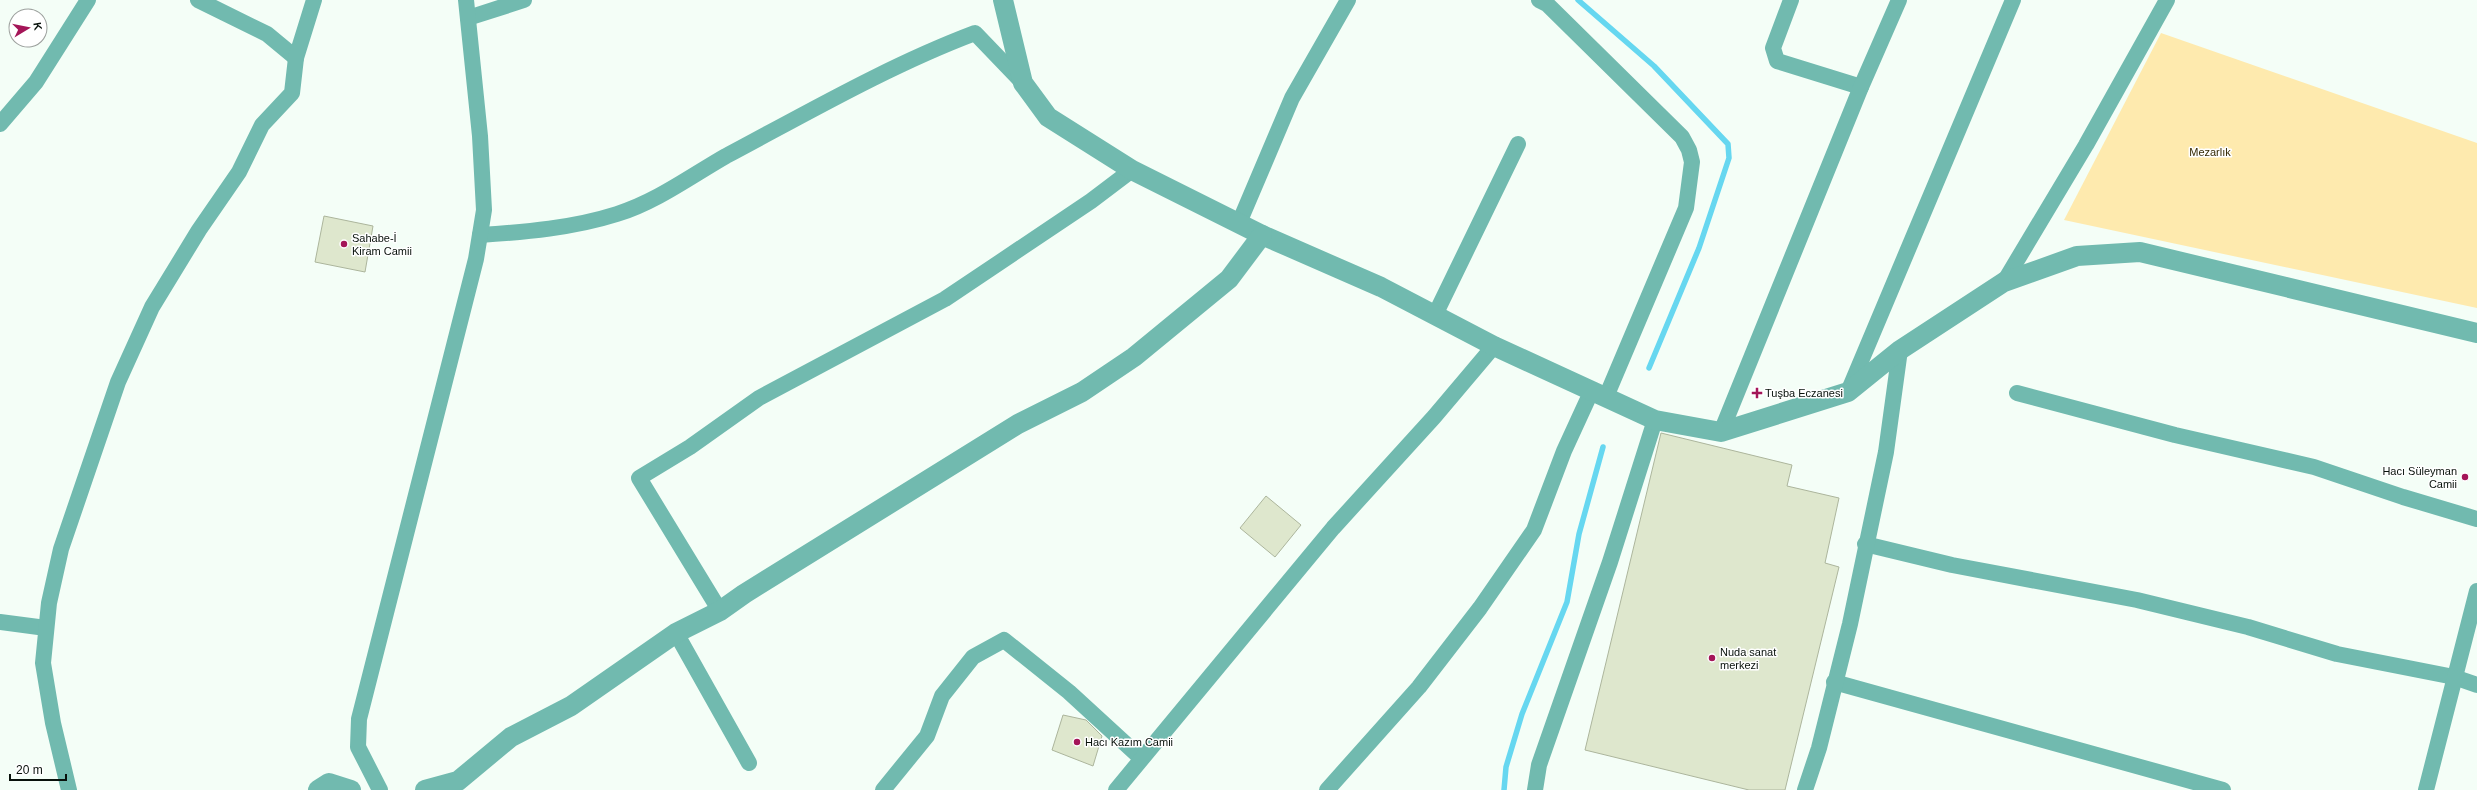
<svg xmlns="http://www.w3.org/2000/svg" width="2477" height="790" font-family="Arial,sans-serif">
<rect width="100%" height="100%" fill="#f4fef7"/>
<polygon fill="#feeaae" points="2161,33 2477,143 2477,308 2064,220"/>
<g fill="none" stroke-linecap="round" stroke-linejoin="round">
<g stroke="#66d7f0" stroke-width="5.5">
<polyline points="1578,0 1654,66 1728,144 1729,158 1699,248 1649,368"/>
<polyline points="1504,790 1506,767 1522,714 1567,602 1579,534 1603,447"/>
</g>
</g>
<g fill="#dee7cd" stroke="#acb59c">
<polygon points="324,216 373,226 365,272 315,262"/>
<polygon points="1661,433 1792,465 1787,486 1839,498 1825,563 1839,567 1785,790 1749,790 1585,750"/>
<polygon points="1266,496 1301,525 1275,557 1240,528"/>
<polygon points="1063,715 1086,720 1102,736 1093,766 1052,750"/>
</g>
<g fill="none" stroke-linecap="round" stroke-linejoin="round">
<g stroke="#71baaf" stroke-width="16">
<polyline points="198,0 267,34 296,58"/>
<polyline points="1539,0 1547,4 1682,137 1689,150 1692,162 1686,208 1606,397"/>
<polyline points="1791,0 1773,48 1777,61 1861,87"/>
<polyline points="468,18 524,0"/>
<polyline points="0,124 36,82 88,0"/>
<polyline points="1239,223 1292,98 1348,0"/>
<path d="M480,235C526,232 573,228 617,214C656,202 691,176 726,156C807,113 890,65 975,33L1023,83"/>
<polyline points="2004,282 2086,145 2167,0"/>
<polyline points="1435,315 1518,144"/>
<polyline points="1848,392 2013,0"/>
<polyline points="2017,393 2175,435 2314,467 2403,497 2477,519"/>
<polyline points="1721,432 1861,87 1899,0"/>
<polyline points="1865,544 1952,565 2137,600 2248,627 2337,654 2454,677 2477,685"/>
<polyline points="720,611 639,478 690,447 759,398 945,299 1091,201 1132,170"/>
<polyline points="0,622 46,628"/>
<polyline points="676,633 749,763"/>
<polyline points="1834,682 2223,790"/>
<polyline points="69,790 53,723 43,663 49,603 61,549 118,382 152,307 199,230 239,172 262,125 292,93 296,58 314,0"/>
<polyline points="380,790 358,747 359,719 476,259 484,210 480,136 466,0"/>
<polyline points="883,790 927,736 942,696 973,657 1004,640 1069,692 1141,758"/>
<polyline points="1116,790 1333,528 1434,417 1494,346"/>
<polyline points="1327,790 1419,687 1480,608 1534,530 1564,451 1592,390"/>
<polyline points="1535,790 1539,765 1610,562 1655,420"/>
<polyline points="1805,790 1819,748 1850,624 1886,452 1900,350"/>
<polyline points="2426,790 2477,591"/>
</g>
<g stroke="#71baaf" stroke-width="20">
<polyline points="1003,0 1023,83 1048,117 1132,170 1262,235 1381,287 1494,346 1655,420 1721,432 1848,392 1900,350 2004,282 2077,256 2140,252 2477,333"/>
<polyline points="318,790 329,783 351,790"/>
<polyline points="425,790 458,781 511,737 571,706 676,633 720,611 744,594 1018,424 1082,392 1134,357 1229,279 1262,235"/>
</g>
</g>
<g fill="#a41558" stroke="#fff" stroke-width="1.5">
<circle cx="344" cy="244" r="4"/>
<path d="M1755 387h4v4h4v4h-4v4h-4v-4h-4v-4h4z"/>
<circle cx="2465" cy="477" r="4"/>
<circle cx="1712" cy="658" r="4"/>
<circle cx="1077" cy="742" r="4"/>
</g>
<g text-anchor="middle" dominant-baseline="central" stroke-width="3" stroke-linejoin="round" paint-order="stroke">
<g font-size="11" fill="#352a04" stroke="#fff">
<text x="2210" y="152">Mezarlık</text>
</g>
<g font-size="11" fill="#08110b" stroke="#fff" text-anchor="start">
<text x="352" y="238">Sahabe-İ<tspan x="352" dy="13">Kiram Camii</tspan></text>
<text x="1765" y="393">Tuşba Eczanesi</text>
<text x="2457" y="471" text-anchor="end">Hacı Süleyman<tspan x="2457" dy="13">Camii</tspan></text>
<text x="1720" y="652">Nuda sanat<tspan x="1720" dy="13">merkezi</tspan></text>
<text x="1085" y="742">Hacı Kazım Camii</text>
</g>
</g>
<g transform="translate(28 28) rotate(80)"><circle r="19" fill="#ffffff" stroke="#9ca09d"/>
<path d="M0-3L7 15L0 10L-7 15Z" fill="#a41558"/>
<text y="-6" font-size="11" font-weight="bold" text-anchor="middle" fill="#08110b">K</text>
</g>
<path d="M10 774v6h56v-6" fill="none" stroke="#08110b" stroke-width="2"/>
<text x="16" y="774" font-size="12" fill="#08110b" stroke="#ffffff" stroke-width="3" paint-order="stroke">20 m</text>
</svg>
